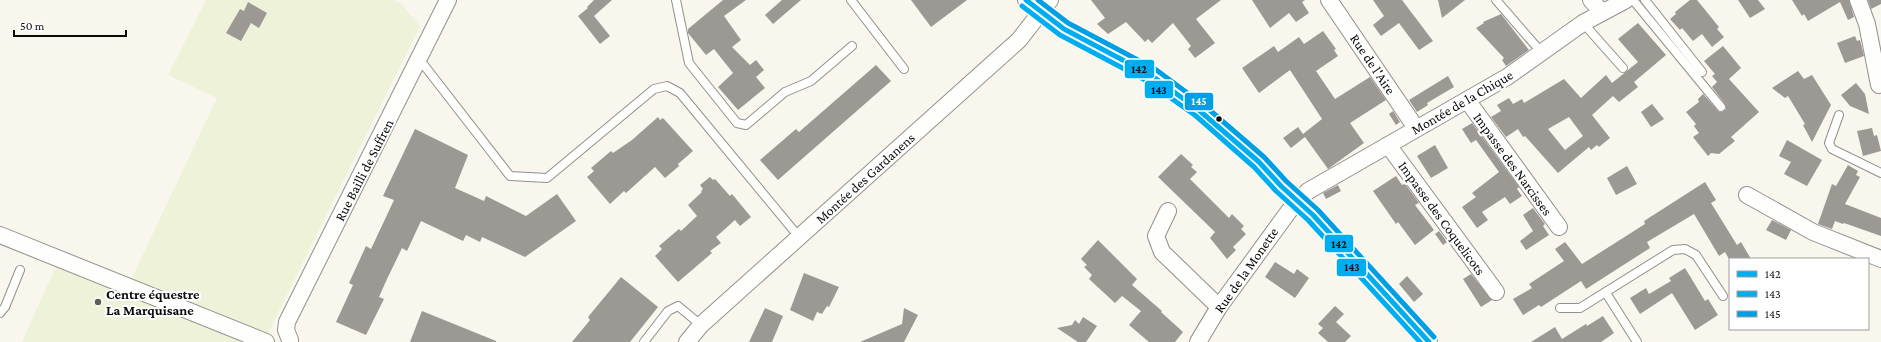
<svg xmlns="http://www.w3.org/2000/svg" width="1881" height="342" font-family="'Crimson Pro',serif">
<rect width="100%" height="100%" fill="#f9f6ee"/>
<g fill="#eef2d8">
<polygon points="206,0 394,0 402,5 420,26 266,337 129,284 217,98 168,75"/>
<polygon points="58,262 254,342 22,342"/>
</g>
<g fill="#9c9894" fill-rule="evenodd">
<polygon points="594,0 612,0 594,16 610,36 600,44 578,16 588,8 587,7"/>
<polygon points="723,0 746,0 724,16 741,40 732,47 750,65 756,60 764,70 756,77 765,88 738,110 718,87 733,73 714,49 706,55 688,33 688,29"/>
<polygon points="782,0 801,0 773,24 765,15"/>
<polygon points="911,0 967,0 931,27"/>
<polygon points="1091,0 1221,0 1196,19 1215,43 1195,58 1188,49 1191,46 1173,23 1152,43 1148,39 1145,42 1126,22 1108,34 1097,24 1105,18"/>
<polygon points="1252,0 1305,0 1302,2 1309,13 1296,22 1289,13 1270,28"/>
<polygon points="1373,0 1402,0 1433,41 1419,50 1399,23 1381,36 1373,25 1384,16"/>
<polygon points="1438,0 1465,0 1442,18"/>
<polygon points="1690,0 1697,0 1719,27 1717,29 1724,37 1712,47 1702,34 1693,41 1682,28 1680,30 1670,19 1676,14 1675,12"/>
<polygon points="1738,0 1758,0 1765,9 1750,18"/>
<polygon points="1792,0 1849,0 1854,17 1848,20 1840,2 1808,21 1804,14 1802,16"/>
<polygon points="1868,0 1881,0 1881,4 1871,9"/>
<polygon points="248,2 267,13 259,28 251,23 241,41 226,33 240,9 244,11"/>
<polygon points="1501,14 1529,50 1506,66 1502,60 1504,58 1476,28 1484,23 1483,22"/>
<path d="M1638,23L1666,55L1634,82L1638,87L1619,102L1613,96L1592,115L1610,138L1599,147L1597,145L1591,150L1589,147L1558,173L1525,136L1523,137L1518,129L1506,137L1491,117L1501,111L1497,105L1509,98L1513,104L1522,99L1524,103L1564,79L1581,98L1606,75L1612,83L1638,62L1618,39ZM1569,117L1583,136L1565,150L1548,129Z"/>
<polygon points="1323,31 1336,49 1334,50 1338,56 1316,71 1335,99 1370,77 1386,100 1350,123 1364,143 1328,169 1305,137 1291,148 1283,138 1298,127 1303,134 1322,119 1290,70 1259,93 1242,68 1274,46 1278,52 1299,37 1304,44"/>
<polygon points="1855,36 1857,41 1860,40 1864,56 1845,63 1837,43"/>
<polygon points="1723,46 1741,68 1729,79 1759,112 1731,137 1735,141 1719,154 1711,153 1708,156 1693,137 1699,133 1694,126 1696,124 1686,112 1699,102 1698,99 1703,94 1719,112 1722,112 1726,109 1725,104 1712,87 1717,82 1712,76 1715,74 1704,61"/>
<polygon points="876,65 891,81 778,180 760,160 796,129 799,132"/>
<polygon points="1798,71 1804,79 1812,75 1831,105 1812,142 1803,125 1805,124 1788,96 1785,98 1772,88"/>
<polygon points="1448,76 1454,87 1427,103 1428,105 1417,112 1409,100"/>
<polygon points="1856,83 1865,94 1869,114 1850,106 1841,95"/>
<polygon points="1652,104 1664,119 1651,127 1641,112"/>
<polygon points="1393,111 1400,122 1396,125 1389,114"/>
<polygon points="658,117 660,120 663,118 693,151 678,164 679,166 665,178 655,167 626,193 624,191 610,204 587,177 594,171 591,168 611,151 613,153 632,140"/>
<polygon points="1472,123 1519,187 1517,189 1522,196 1510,204 1505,197 1482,212 1488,220 1477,228 1462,207 1476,197 1472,193 1499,172 1476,140 1471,143 1462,129"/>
<polygon points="1872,128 1874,136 1877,135 1881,151 1863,156 1857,131"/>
<polygon points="415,129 468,155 455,188 484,201 486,196 526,216 557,194 576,221 525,257 482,237 480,242 466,235 463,241 421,221 407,251 402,248 387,279 379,297 384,299 366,335 336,322 353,285 349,283 366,246 371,249 394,200 383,196"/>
<polygon points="1787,140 1822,160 1807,186 1784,174 1791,162 1779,156"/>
<polygon points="1435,145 1448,168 1431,178 1417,156"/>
<polygon points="1181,154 1193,165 1191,167 1197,172 1190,179 1229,218 1232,214 1244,226 1241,229 1246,234 1233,247 1236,250 1227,259 1210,238 1215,232 1158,177"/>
<polygon points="1848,165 1858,171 1856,175 1860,177 1845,204 1881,218 1881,236 1844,223 1843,224 1835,221 1832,229 1818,224 1832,184 1836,186"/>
<polygon points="1627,166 1637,184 1616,195 1607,178"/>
<polygon points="1396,176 1402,185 1405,184 1419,203 1415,205 1434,230 1415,245 1398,222 1396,224 1373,191"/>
<polygon points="710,177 713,180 715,179 730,196 732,194 751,217 740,226 735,220 716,237 721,243 710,251 712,253 678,282 655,256 662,249 659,246 679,229 681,231 697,216 688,205 702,192 701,191 703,189 700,185"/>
<polygon points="1705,182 1716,200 1711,203 1737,245 1741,242 1751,259 1729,259 1725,252 1719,256 1694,214 1647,242 1650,248 1586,289 1581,281 1541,307 1539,305 1523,315 1513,299 1532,288 1529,284 1564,261 1555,249 1565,242 1582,264 1645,224 1644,221"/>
<polygon points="1338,185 1341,191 1326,199 1323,193"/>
<polygon points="1533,208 1545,224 1543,226 1549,235 1526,250 1520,241 1533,231 1523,215"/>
<polygon points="1772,220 1791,230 1786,240 1766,230"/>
<polygon points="1439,231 1447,242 1443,245 1435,234"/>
<polygon points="1098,240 1137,279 1132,285 1162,311 1161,312 1183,332 1175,342 1149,342 1129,325 1141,311 1122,296 1115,303 1089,279 1092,275 1084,267 1087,265 1081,259"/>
<polygon points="1275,262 1294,274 1297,269 1309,278 1295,298 1265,277"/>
<polygon points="1685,268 1705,301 1708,299 1718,315 1695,330 1672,293 1640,314 1630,298 1646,288 1649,294 1671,281 1669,278"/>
<polygon points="804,273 839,287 829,307 827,306 822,314 817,312 813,321 790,310"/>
<polygon points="1471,274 1492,300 1481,307 1463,279"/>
<polygon points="1407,276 1423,294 1414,302 1399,284"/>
<polygon points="621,277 658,307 630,342 572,342 590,320 588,317"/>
<polygon points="1335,306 1344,314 1336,322 1351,336 1345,342 1328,342 1318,333 1323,328 1318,324"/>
<polygon points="765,308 783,316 772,342 749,342"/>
<polygon points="904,308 918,315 904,342 860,342 902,324"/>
<polygon points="422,311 496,341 496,342 410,342"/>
<polygon points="1603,316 1614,333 1601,342 1531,342 1555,327 1562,339 1586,324 1587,326"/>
<polygon points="1083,317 1097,326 1086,342 1078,342 1057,328 1072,325 1075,320 1079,324"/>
</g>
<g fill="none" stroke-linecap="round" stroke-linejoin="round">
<defs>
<g id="service">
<polyline points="676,0 689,63 737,123 746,125 785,92 811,81 852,46"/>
<polyline points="851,0 904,69"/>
<polyline points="1496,0 1542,53"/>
<polyline points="1633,0 1721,107"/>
<polyline points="1645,0 1702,72"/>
<polyline points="1583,23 1623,68"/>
<polyline points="420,60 510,176 547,178 654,89 667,86 680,93 799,237"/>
<polyline points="1839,115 1829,143 1832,149 1881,173"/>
<polyline points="1606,293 1637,342"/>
<polyline points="1560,308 1580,308 1673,250 1685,249 1696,255 1723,296"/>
<polyline points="0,313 5,307 20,270"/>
<polyline points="644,342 668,311 678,306 701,325"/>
</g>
<g id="minor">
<polyline points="1026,0 1064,29 1151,75 1200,111 1259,162 1281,186 1313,215 1429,342"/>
<polyline points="1329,0 1416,128"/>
<polyline points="1591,0 1602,12"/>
<polyline points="1858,0 1867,24 1879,85"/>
<polyline points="1467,100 1559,227"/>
<polyline points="1388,145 1496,292"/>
<polyline points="1747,195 1813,232 1881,259"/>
<polyline points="1168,211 1156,236 1162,252 1219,307"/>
<polyline points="0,235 266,342"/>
<polyline points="290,340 286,330 287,322 448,0"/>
<polyline points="687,342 701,325 1019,40 1050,0"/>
<polyline points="1198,342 1219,307 1289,211 1308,191 1507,77 1583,23 1626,0"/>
</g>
</defs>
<use href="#service" stroke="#92908d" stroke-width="10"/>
<use href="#minor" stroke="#92908d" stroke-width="18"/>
<use href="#service" stroke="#fefefc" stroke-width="8"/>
<use href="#minor" stroke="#fefefc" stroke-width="16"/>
<defs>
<polyline id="bus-1" points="1026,0 1064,29 1151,75 1200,111 1259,162 1281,186 1313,215 1429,342"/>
<polyline id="bus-2" points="1022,6 1060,35 1147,81 1196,116 1254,167 1276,191 1308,220 1420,342"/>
<polyline id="bus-3" points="1038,0 1068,23 1155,69 1205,106 1264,157 1286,181 1318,210 1434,337"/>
</defs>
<use href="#bus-1" stroke="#fff" stroke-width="8"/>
<use href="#bus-2" stroke="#fff" stroke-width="8"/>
<use href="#bus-3" stroke="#fff" stroke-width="8"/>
<use href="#bus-1" stroke="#00adee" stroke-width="5"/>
<use href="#bus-2" stroke="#00adee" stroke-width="5"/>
<use href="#bus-3" stroke="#009fe3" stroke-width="5"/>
</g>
<circle fill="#0a0a0a" stroke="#fff" stroke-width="1.5" cx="1219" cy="119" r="3.5"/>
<circle fill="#5e5d5a" stroke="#fff" stroke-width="1.5" cx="98" cy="302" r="4"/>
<g text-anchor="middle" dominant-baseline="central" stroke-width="4" stroke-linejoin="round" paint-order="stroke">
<g font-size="14" fill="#0a0a0a" stroke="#fff">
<text transform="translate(1373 64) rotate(56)">Rue de l'Aire</text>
<text transform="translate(1462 102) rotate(-30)">Montée de la Chique</text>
<text transform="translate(1513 164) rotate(54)">Impasse des Narcisses</text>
<text transform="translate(364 170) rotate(-63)">Rue Bailli de Suffren</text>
<text transform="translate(865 178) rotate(-42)">Montée des Gardanens</text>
<text transform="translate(1442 218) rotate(54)">Impasse des Coquelicots</text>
<text transform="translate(1246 270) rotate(-55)">Rue de la Monette</text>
</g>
<g font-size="14" font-weight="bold" fill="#0a0a0a" stroke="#fff" text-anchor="start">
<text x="106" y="294">Centre équestre<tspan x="106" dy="16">La Marquisane</tspan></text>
</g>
</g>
<g stroke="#fff" stroke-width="1.5">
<rect x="1124" y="59" width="31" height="20" rx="4" fill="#00adee"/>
<rect x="1144" y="80" width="30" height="19" rx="4" fill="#00adee"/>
<rect x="1184" y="92" width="30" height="19" rx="4" fill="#009fe3"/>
<rect x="1324" y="234" width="30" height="19" rx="4" fill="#00adee"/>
<rect x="1336" y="258" width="31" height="19" rx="4" fill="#00adee"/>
</g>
<g font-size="11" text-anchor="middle" font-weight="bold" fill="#fff">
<text x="1199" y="105">145</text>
</g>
<g font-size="11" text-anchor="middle" font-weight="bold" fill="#111">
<text x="1139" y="73">142</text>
<text x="1159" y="94">143</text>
<text x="1339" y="248">142</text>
<text x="1352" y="271">143</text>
</g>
<rect x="1729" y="258" width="140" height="72" fill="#ffffff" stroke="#9d9d9d"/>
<rect x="1737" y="271" width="20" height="6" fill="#00adee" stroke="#9d9d9d"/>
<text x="1765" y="278" font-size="12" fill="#0a0a0a">142</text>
<rect x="1737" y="291" width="20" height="6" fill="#00adee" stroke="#9d9d9d"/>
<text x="1765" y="298" font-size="12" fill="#0a0a0a">143</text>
<rect x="1737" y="311" width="20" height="6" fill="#009fe3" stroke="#9d9d9d"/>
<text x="1765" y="318" font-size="12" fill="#0a0a0a">145</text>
<path d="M14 30v6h112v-6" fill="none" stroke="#0a0a0a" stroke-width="2"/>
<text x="20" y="30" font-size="12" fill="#0a0a0a" stroke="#ffffff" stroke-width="3" paint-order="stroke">50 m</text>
</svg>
